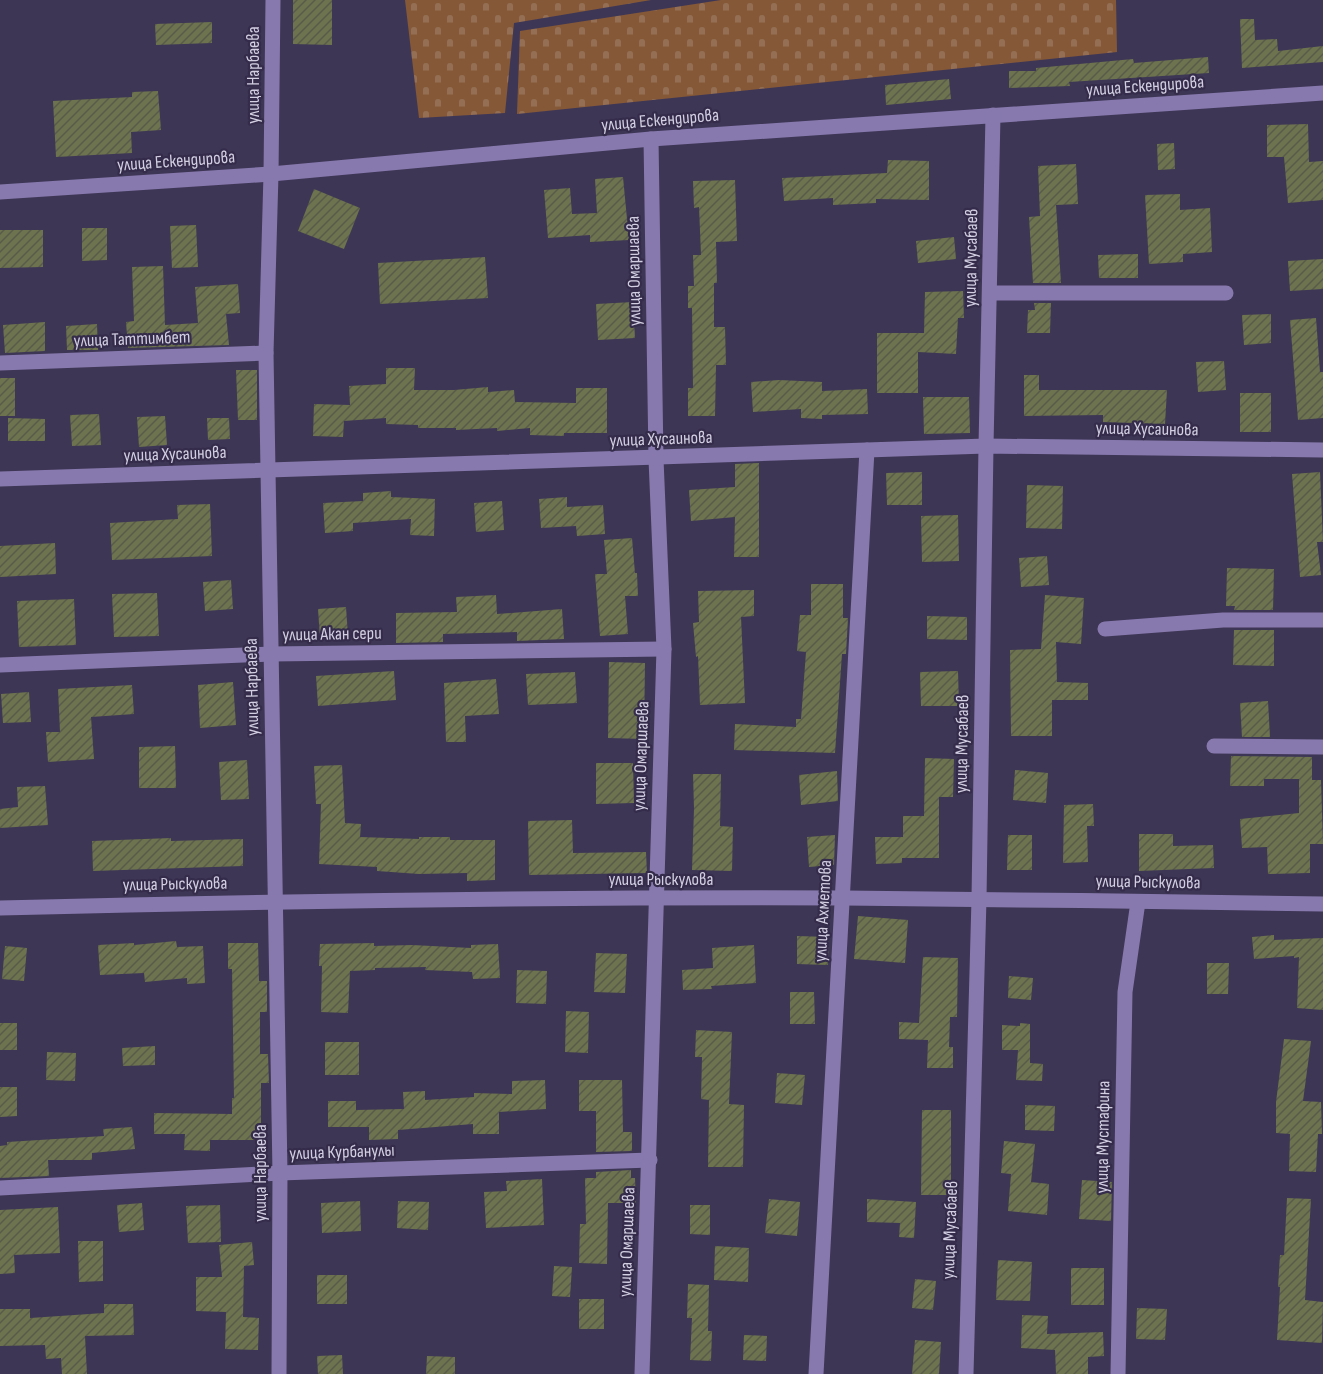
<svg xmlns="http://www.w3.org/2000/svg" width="1323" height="1374" font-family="'Sofia Sans Condensed',sans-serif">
<defs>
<pattern id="cemetery-stones" width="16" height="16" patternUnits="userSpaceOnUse" patternTransform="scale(1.5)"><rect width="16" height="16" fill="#855837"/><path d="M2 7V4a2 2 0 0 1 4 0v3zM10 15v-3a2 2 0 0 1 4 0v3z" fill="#956f54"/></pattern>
<pattern id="building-hatch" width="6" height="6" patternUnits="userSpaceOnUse" patternTransform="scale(1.5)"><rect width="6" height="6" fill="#6c734e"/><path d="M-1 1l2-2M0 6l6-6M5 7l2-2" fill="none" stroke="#585b4a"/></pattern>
</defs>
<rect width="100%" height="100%" fill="#3e3655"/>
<g fill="url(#cemetery-stones)">
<polygon points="405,0 651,0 514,23 505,113 419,118"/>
<polygon points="721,0 1116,0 1117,52 517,114 520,31"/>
</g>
<g fill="url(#building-hatch)">
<polygon points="293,0 332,0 332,45 293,44"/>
<polygon points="1240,19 1254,19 1255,40 1277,39 1278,51 1323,46 1323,62 1242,68"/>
<polygon points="212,22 212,43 156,45 155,24"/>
<polygon points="1208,57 1209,73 1069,82 1070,86 1009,88 1009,71 1036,71 1036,68 1133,59 1134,63"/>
<polygon points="949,79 951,99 886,105 885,85"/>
<polygon points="158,91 161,130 131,132 132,153 56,157 53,101 132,97 132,92"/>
<polygon points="1308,124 1309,162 1323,161 1323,200 1288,203 1284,157 1267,157 1267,125"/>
<polygon points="1174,143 1175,169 1158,170 1157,144"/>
<polygon points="888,160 929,161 929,200 876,199 876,203 833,205 833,198 784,201 782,178 887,173"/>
<polygon points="1076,164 1078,204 1056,205 1061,283 1033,283 1029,217 1040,216 1038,166"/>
<polygon points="623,177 629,240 590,242 590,235 548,238 544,190 570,188 572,214 597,213 595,179"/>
<polygon points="735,180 737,241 716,242 717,283 714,283 714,327 725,327 726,365 716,365 715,416 688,416 688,388 693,388 692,308 688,308 688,286 694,286 693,255 701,255 699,207 694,208 693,181"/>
<polygon points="314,189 360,208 344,249 298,231"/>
<polygon points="1180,194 1180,210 1210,208 1212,252 1183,254 1183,262 1149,264 1145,195"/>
<polygon points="196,225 198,267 172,268 170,226"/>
<polygon points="82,228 107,228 107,260 82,261"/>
<polygon points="0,230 43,230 43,267 0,268"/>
<polygon points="954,237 956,259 918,263 916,241"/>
<polygon points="1138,254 1138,278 1099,278 1098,255"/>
<polygon points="485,257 488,298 380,304 378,263"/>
<polygon points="1323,259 1323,289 1290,291 1288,261"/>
<polygon points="163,266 165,325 198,323 195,287 238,284 240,313 226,314 229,345 128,348 126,322 134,321 132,267"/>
<polygon points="963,291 964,318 958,318 956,354 918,352 918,393 877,393 877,333 924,333 925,292"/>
<polygon points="633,302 635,338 598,340 596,304"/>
<polygon points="1034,303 1051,303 1050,333 1027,333 1028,310 1035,310"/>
<polygon points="1271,314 1271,343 1244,345 1242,315"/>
<polygon points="1316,318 1320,372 1323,372 1323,418 1298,420 1290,320"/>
<polygon points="45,322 45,351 5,353 3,325"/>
<polygon points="97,324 98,350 67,350 66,326"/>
<polygon points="1224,361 1226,390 1198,392 1196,362"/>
<polygon points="386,368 415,368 414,390 454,390 488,387 488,392 514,390 515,402 576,403 576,388 607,388 607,433 564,433 564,436 530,435 530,428 497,431 497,428 456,430 456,428 418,428 418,425 386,424 386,418 344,421 343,437 313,436 314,404 350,405 349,386 386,384"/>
<polygon points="236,370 257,370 257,420 238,420"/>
<polygon points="1024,375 1039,375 1039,390 1167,390 1165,424 1103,422 1103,415 1024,416"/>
<rect x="0" y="378" width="15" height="38"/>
<polygon points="779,380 822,382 822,391 867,389 868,414 822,415 822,419 801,418 801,409 753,412 751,382"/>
<rect x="1240" y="393" width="31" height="39"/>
<polygon points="923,397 969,397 970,433 924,434"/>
<polygon points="99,414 101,445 72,446 70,415"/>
<polygon points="165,416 167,445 139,447 137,417"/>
<polygon points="8,418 45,419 45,441 8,441"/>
<polygon points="207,418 229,418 230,439 208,440"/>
<polygon points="759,463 759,557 734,557 735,517 691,521 689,490 735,487 735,464"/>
<polygon points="922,472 922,505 887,505 886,473"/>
<polygon points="1320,472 1323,542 1317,542 1321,575 1300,577 1292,474"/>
<polygon points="1027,485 1063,486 1062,529 1026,528"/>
<polygon points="391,491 391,497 435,499 434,536 410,535 411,519 353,523 353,531 325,533 323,503 363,501 363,493"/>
<polygon points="567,497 567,507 603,505 605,534 577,536 576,526 541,528 539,499"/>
<polygon points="502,501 504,530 476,532 474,503"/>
<polygon points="210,504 212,556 112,560 110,523 178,519 177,505"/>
<polygon points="958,515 959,561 922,562 921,516"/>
<polygon points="632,538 635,573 637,573 638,596 625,596 628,634 600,636 595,574 607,574 604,540"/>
<polygon points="55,543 56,574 0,577 0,546"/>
<polygon points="1047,556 1049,585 1021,587 1019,558"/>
<polygon points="1227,568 1274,569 1273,610 1234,610 1235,606 1226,606"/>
<polygon points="231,580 233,609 205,611 203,582"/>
<polygon points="811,584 843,584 843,618 848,618 846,654 842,654 835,753 734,750 735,724 796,727 796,719 801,719 806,652 797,651 800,615 811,615"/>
<polygon points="754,590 754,616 741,617 745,703 700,705 698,656 696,657 693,623 699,622 698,591"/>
<polygon points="157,593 159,636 114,637 112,594"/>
<polygon points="496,595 497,614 562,609 564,639 517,641 517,632 443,634 443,642 396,643 396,613 457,612 456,597"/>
<polygon points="1045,595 1084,598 1081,644 1056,642 1057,682 1088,683 1088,700 1052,700 1052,736 1011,736 1010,650 1041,649"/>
<polygon points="74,599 76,645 19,647 17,601"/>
<polygon points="346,607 348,636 320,638 318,609"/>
<polygon points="927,616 967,617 967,640 927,639"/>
<polygon points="1234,630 1274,630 1274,666 1233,665"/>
<polygon points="609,662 645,663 644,739 608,738"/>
<polygon points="394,671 396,700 318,706 316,676"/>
<polygon points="958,671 959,706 921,706 920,672"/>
<polygon points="575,672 577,703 528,705 526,674"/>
<polygon points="496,679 499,714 465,716 466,742 446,742 444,683"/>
<polygon points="233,682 236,725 200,728 198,685"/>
<polygon points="132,685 134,714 91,717 94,759 48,762 46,732 60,732 58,689"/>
<polygon points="29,692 31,722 3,723 1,694"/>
<polygon points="1268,701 1270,737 1242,737 1240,703"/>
<polygon points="175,746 176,788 139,788 139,747"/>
<polygon points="1231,756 1312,757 1312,780 1321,780 1323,844 1310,844 1310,873 1268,874 1267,847 1242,848 1240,819 1299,813 1299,779 1264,779 1264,786 1230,786"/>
<polygon points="925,758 954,759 953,797 939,797 939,858 902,858 902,863 876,864 875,837 903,837 903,816 924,816"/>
<polygon points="247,760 249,799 221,800 219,762"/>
<polygon points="596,763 633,763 634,803 596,804"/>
<polygon points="342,765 345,823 361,824 360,837 419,839 419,837 450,837 450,840 495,840 495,880 467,881 467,873 419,874 377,871 377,867 319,864 321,804 316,804 314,766"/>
<polygon points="1015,770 1048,773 1046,803 1013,800"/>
<polygon points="837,771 838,801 801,805 799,775"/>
<polygon points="693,774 721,774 720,826 733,827 732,871 692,870 694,809"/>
<polygon points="45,786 48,825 0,828 0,809 18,807 17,787"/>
<polygon points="1093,804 1094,826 1087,826 1088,862 1063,863 1064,805"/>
<polygon points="572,820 573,853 646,852 647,873 529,875 528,821"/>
<polygon points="1139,834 1173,834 1173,846 1213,845 1214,868 1139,871"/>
<polygon points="835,835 834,865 809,867 807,837"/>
<polygon points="1008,835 1032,835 1032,870 1007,870"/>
<polygon points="171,838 171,841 243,839 243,866 93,871 92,841"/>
<polygon points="858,916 908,920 905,963 854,959"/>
<polygon points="1274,935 1274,940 1323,938 1323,1010 1297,1008 1299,957 1294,958 1294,956 1254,959 1252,937"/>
<polygon points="797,936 829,937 828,965 797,964"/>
<polygon points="176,941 177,947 203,946 205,983 187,984 187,978 145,982 144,973 100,975 98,945 134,943 134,945"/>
<polygon points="228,943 258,943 259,981 267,981 267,1012 260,1012 260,1054 268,1054 269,1083 261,1083 261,1140 210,1140 210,1151 184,1150 185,1134 154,1134 154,1113 232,1114 232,1098 234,1098 232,969 228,969"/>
<polygon points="374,943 374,946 412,945 471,948 471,945 498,944 500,978 473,979 472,972 425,970 426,967 375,968 375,970 350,971 348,1013 321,1012 322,966 319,966 320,944"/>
<polygon points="754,945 756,983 711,986 712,989 683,990 682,970 713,968 712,948"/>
<polygon points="5,946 27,948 24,981 2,979"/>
<polygon points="596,953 627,954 625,993 594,992"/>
<polygon points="923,957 958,958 957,1017 950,1017 949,1047 953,1047 953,1068 927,1068 928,1040 899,1039 899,1022 919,1023"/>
<polygon points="1207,963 1229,963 1228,994 1207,994"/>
<polygon points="517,970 547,971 546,1004 516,1003"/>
<polygon points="1009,976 1033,978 1031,1000 1008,998"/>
<polygon points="790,992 814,992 815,1024 790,1024"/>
<polygon points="566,1011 589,1012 588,1053 565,1052"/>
<rect x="0" y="1023" width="17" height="27"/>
<polygon points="1020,1023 1030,1024 1030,1063 1043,1064 1042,1081 1016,1080 1018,1050 1002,1050 1002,1025 1020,1026"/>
<polygon points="696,1030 732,1032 729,1104 744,1105 743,1167 708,1167 709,1100 701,1099 702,1057 695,1057"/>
<polygon points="1284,1039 1311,1041 1303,1101 1321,1102 1322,1134 1318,1134 1316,1172 1289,1171 1290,1134 1276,1133 1276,1102"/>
<rect x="325" y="1042" width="34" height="33"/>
<polygon points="155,1046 155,1065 123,1066 122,1048"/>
<polygon points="47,1052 76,1053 75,1081 46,1080"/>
<polygon points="777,1073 805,1075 802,1105 775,1103"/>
<polygon points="545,1080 546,1109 499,1112 499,1134 473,1134 473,1124 398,1130 398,1139 369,1140 369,1127 328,1127 328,1101 356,1101 356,1110 404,1109 403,1092 425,1091 425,1100 474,1097 474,1093 512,1094 512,1081"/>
<polygon points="579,1080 622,1080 623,1132 632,1132 632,1151 596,1152 596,1111 579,1111"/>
<polygon points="0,1087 17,1087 17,1116 0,1117"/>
<polygon points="1025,1105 1055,1106 1054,1131 1025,1130"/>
<polygon points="922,1110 951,1110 951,1195 921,1195"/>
<polygon points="132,1127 135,1149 92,1153 92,1160 48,1160 49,1176 0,1178 0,1146 7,1145 7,1142 104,1136 103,1129"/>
<polygon points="1004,1141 1035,1144 1031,1182 1049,1184 1047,1215 1008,1211 1011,1174 1001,1173"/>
<polygon points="631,1170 631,1178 635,1178 636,1203 608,1203 607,1264 579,1263 580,1224 586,1224 585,1178 596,1178 596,1172"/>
<polygon points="542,1179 544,1225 486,1228 484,1192 507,1191 506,1181"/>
<polygon points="1082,1180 1112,1182 1111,1221 1079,1219"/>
<polygon points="1287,1198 1311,1199 1305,1300 1323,1302 1322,1343 1277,1340 1280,1287 1278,1287 1280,1255 1284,1255"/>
<polygon points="769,1199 800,1202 797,1236 765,1233"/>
<polygon points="867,1199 916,1202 914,1238 899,1237 900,1223 867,1222"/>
<polygon points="360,1201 361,1231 322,1233 321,1203"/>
<polygon points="398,1201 429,1202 428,1230 397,1228"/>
<polygon points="142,1203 144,1230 119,1232 117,1205"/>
<polygon points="220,1205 221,1242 188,1243 186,1206"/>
<polygon points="690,1205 710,1205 710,1235 690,1234"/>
<polygon points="58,1207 60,1253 14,1255 15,1273 0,1274 0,1210"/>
<polygon points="78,1241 103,1241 103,1281 79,1282"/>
<polygon points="252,1242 254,1265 244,1266 243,1317 259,1318 258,1350 225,1349 226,1312 196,1311 196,1277 222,1277 219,1245"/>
<polygon points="715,1246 749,1248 748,1282 714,1280"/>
<polygon points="998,1260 1032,1262 1030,1301 996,1300"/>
<polygon points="554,1266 572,1267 570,1297 552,1296"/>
<rect x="1071" y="1268" width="33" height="37"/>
<rect x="317" y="1275" width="30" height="29"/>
<polygon points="915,1279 936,1281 933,1310 912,1308"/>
<polygon points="688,1284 709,1285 708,1331 712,1331 711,1361 690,1360 692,1318 687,1318"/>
<rect x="579" y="1299" width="25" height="30"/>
<polygon points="104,1304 133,1304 134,1335 85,1336 87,1374 62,1374 61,1358 46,1359 45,1345 0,1346 0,1309 30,1309 30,1318 104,1313"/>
<polygon points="1137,1308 1167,1309 1165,1340 1136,1339"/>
<polygon points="1022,1315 1048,1316 1047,1334 1103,1332 1104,1356 1088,1357 1088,1374 1056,1374 1055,1350 1021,1348"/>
<polygon points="744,1335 767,1336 766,1361 743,1360"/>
<polygon points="915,1340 941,1342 939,1374 912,1374"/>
<polygon points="342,1355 343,1374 318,1374 317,1356"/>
<polygon points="427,1356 455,1357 455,1374 426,1374"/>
</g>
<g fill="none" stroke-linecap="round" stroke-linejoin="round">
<g stroke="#8779ae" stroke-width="15">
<polyline points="273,0 271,174 266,353 280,1173 279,1374"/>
<polyline points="0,192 271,174 651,139 1323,93"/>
<polyline points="991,293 1226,293"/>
<polyline points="0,363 266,353"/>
<polyline points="0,479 986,446 1323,450"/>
<polyline points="1105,629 1223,620 1323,620"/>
<polyline points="0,665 271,654 664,649"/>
<polyline points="1214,746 1323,747"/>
<path d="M0,908C281,901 563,897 844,898C1004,899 1163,902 1323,904"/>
<polyline points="0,1188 280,1173 650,1160"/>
<polyline points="642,1374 664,649 656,459 651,139"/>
<polyline points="816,1374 867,450"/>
<polyline points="966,1374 979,899 986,446 993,115"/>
<polyline points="1118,1374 1125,992 1138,902"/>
</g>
</g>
<g text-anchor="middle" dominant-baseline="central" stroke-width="4.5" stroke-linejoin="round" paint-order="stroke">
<g font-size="18" fill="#d3cee2" stroke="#342c4a">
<text transform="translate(253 75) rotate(-90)">улица Нарбаева</text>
<text transform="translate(1145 86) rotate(-4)">улица Ескендирова</text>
<text transform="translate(660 120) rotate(-5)">улица Ескендирова</text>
<text transform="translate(176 161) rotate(-4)">улица Ескендирова</text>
<text transform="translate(971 258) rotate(-89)">улица Мусабаев</text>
<text transform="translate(634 271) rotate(-91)">улица Омаршаева</text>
<text transform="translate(132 339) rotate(-2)">улица Таттимбет</text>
<text transform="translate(1147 429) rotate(1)">улица Хусаинова</text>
<text transform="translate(661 439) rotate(-2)">улица Хусаинова</text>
<text transform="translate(175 454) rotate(-2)">улица Хусаинова</text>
<text transform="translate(332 634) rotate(-1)">улица Акан сери</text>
<text transform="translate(252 687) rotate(-91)">улица Нарбаева</text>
<text transform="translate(962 744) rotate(-89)">улица Мусабаев</text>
<text transform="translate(641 756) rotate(-88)">улица Омаршаева</text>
<text x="661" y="879">улица Рыскулова</text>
<text transform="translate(1148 882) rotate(1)">улица Рыскулова</text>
<text transform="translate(175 884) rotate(-1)">улица Рыскулова</text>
<text transform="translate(823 911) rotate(-87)">улица Ахметова</text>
<text transform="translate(1103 1137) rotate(-89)">улица Мустафина</text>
<text transform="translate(342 1152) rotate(-2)">улица Курбанулы</text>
<text transform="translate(260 1173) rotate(-90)">улица Нарбаева</text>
<text transform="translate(950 1230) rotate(-88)">улица Мусабаев</text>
<text transform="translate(627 1242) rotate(-88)">улица Омаршаева</text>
</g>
</g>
</svg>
